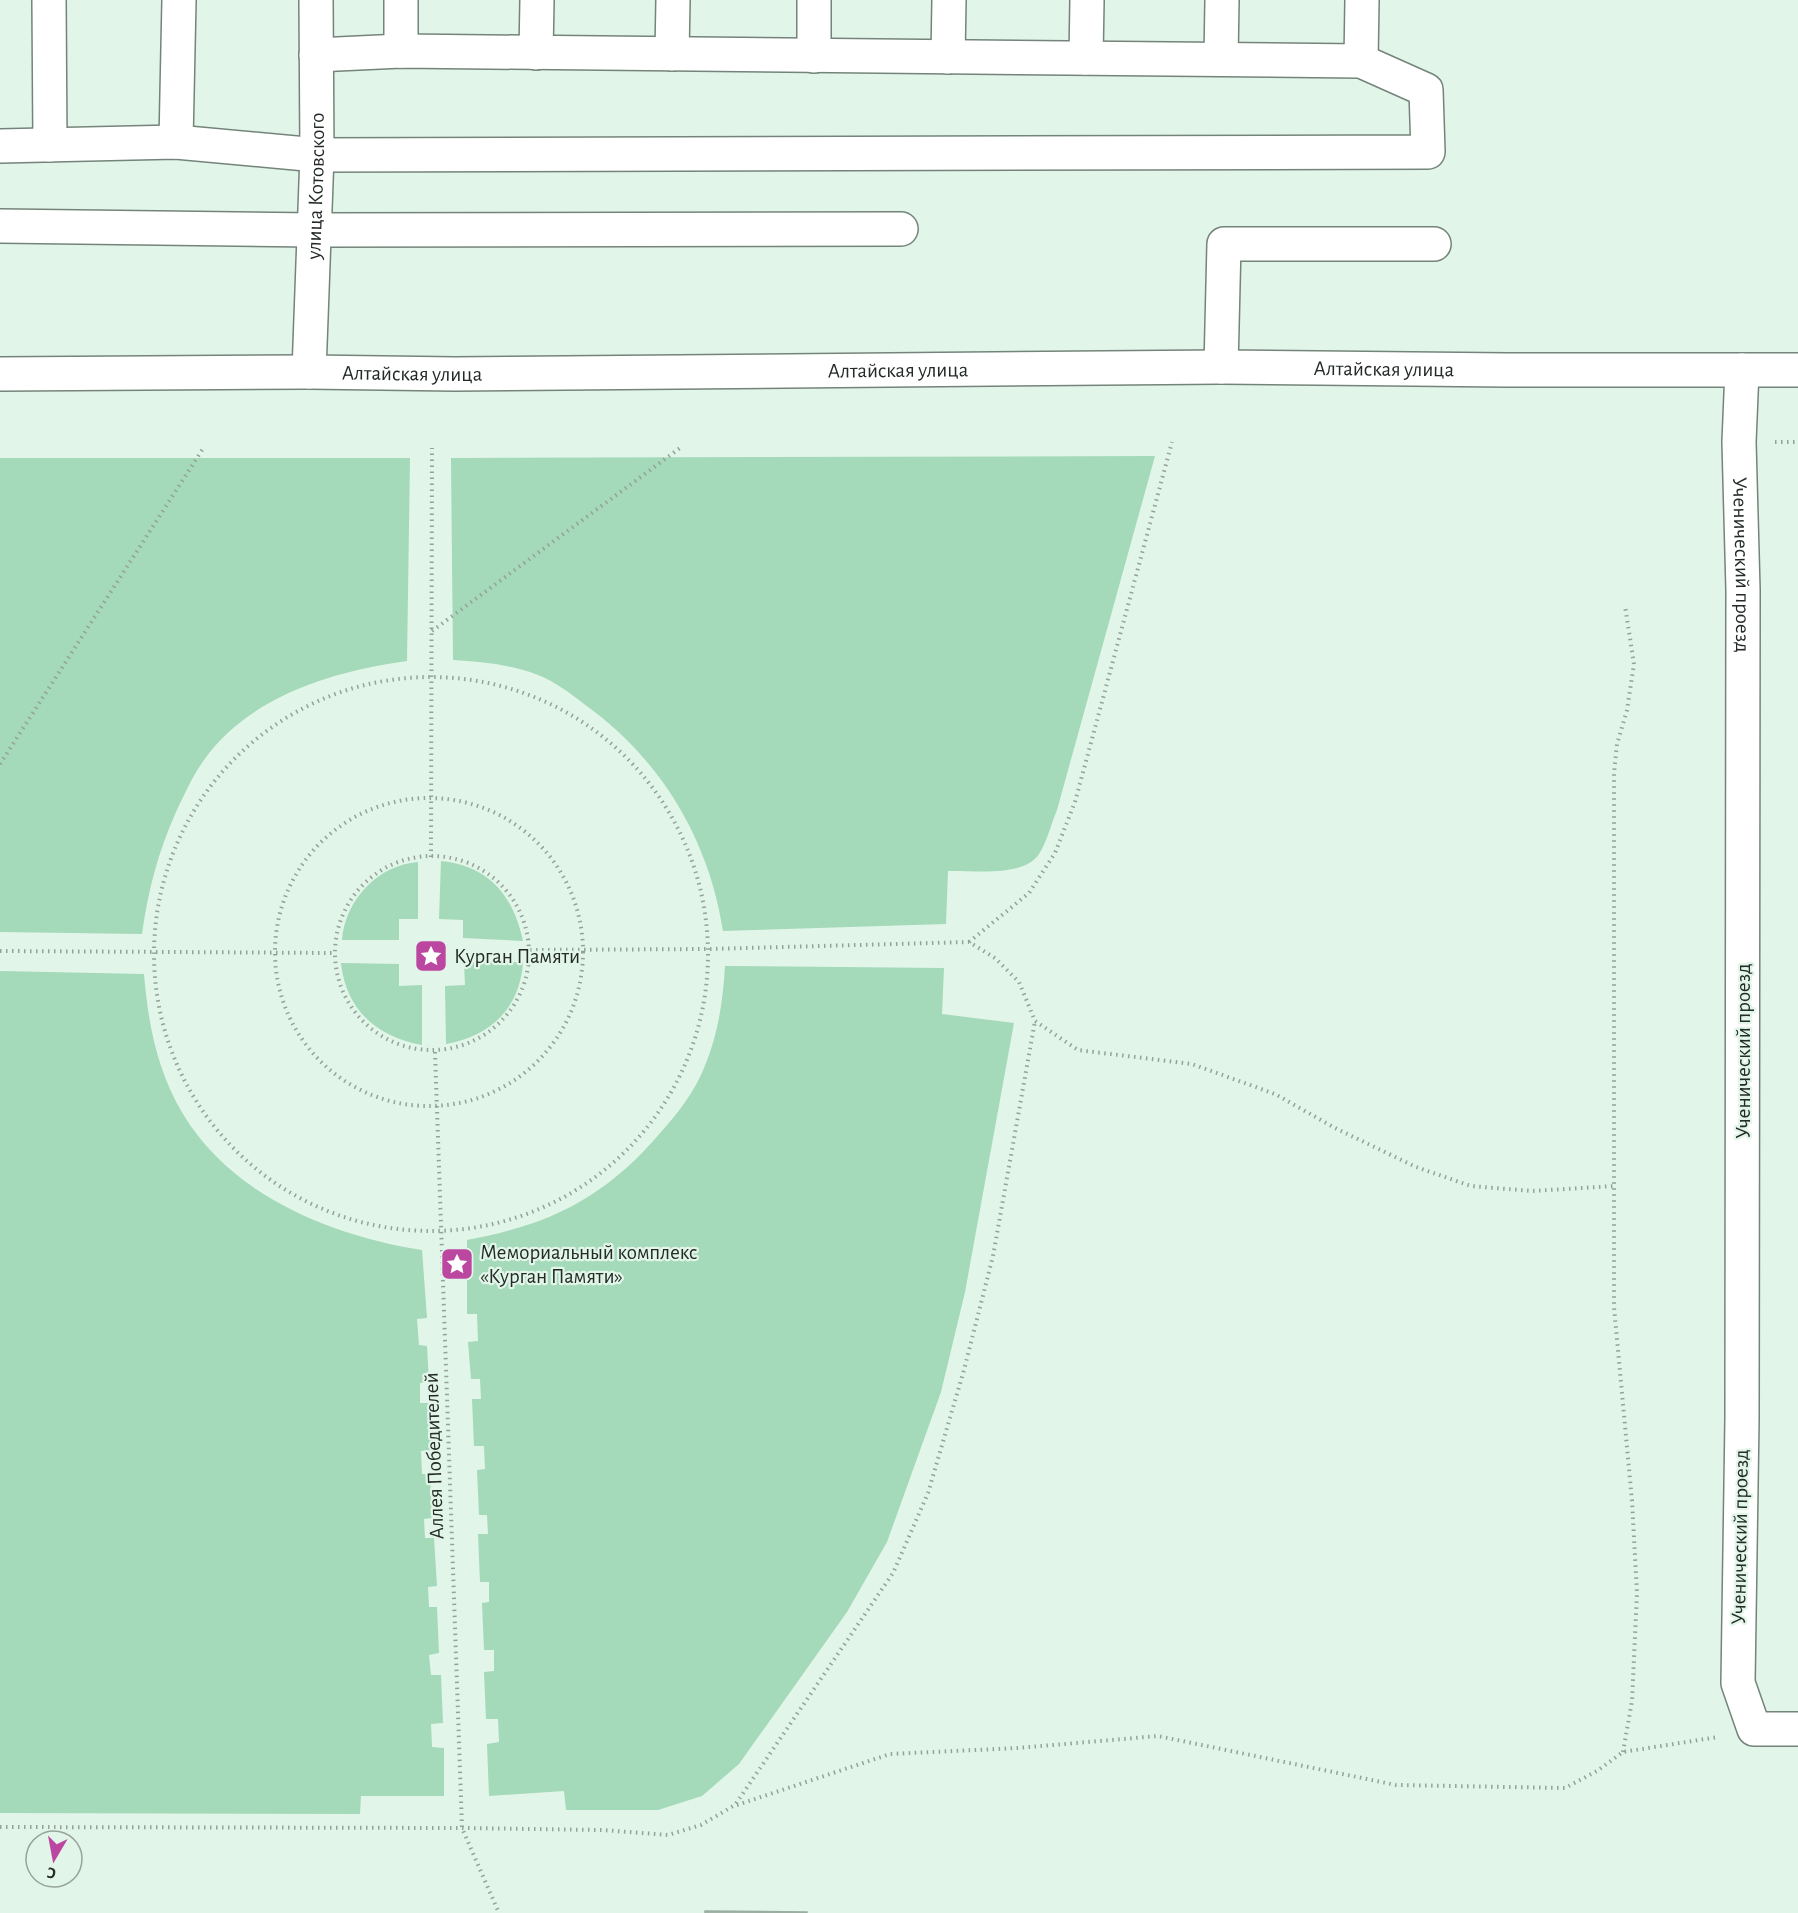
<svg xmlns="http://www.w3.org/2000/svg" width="1798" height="1913" font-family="'Alegreya Sans',sans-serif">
<rect width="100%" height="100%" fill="#e2f5e9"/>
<g fill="#a4d9b9">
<path d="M1155,456L1057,810C1051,824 1047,842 1039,854C1023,878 973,870 948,871L946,924L723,931C709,839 660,758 584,704C570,693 554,681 538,675C511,664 481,662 453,660L451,458Z"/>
<path d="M0,458H410L407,661C334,671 249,696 204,760C193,775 184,795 176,812C158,852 148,891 142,934L0,932Z"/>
<path d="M441,861C489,866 513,895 523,941L463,938V920L439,919Z"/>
<path d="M418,862V919H399V940H342C345,900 378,865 418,862Z"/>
<path d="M464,962H523C520,1009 490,1036 446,1044L445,986L465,985Z"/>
<path d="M341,963L399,964V986L422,985V1045C377,1037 346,1010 341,963Z"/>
<path d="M725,966L944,968L942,1014L1014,1023L965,1292L941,1392L887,1542L847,1612L739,1764L702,1796L658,1810H566L564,1791L489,1796L487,1744L499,1742L498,1719H486L484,1672L494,1671V1650H484L482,1603L489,1602V1582H480L478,1534H488L487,1515H479L477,1470L485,1469L484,1446H474L472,1399H481L480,1379H471L468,1342L478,1341L477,1314H467V1240C550,1225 606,1197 661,1132C678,1113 695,1091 704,1068C718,1035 723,1001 725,966Z"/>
<path d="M0,971L144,974C148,1023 157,1071 183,1114C232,1196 332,1236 422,1250L427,1318L417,1319L419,1345L427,1346L429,1382L420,1383V1403H429L431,1450L421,1451L422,1474H430L432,1518L424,1519L425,1538H434L437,1586L428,1587L429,1607H437L439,1653L429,1655L431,1675H441L443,1723L431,1724L432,1747L444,1748V1796H361L360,1814L0,1813Z"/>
</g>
<polygon fill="#b5c6bb" stroke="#9cada2" stroke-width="1.5" points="705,1911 807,1912 807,1913 705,1913"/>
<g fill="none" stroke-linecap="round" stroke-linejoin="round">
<defs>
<g id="minor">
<polyline points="49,0 50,145"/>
<polyline points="401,51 401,0"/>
<polyline points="536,53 537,0"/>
<polyline points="672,54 673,0"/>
<polyline points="814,56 814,0"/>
<polyline points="948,57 949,0"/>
<polyline points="1086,58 1087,0"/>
<polyline points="1221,59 1222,0"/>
<polyline points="1361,61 1362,0"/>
<polyline points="176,142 179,0"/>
<polyline points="0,146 176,142 317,155 1428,152 1426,90 1361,61 401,51 316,55"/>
<polyline points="0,226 314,230 901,229"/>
<polyline points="1221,367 1224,244 1434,244"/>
<path id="s1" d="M1742,370L1739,442L1743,590L1742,1419L1738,1683L1754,1729H1798"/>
<path id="s2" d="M309,372L317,155L316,0"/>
<path id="s3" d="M0,374L309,372L455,374L1221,367L1507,370H1798"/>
</g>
</defs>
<use href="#minor" stroke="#74847a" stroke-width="36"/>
<g stroke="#94a299" stroke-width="4" stroke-dasharray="1.5 4.5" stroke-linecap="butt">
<polyline points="1775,442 1798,442"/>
<polyline points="432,631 680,448"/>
<circle cx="431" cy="954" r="277"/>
<polyline points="0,764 204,447"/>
<circle cx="429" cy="952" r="154"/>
<circle cx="432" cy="953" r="97"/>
<polyline points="431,857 432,448"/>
<polyline points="969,942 1029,893 1055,853 1075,802 1172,442"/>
<polyline points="530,950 709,949 969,942 995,958 1019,982 1035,1021 1078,1050 1192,1064 1275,1094 1335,1128 1416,1167 1471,1186 1532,1191 1615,1186"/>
<polyline points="0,951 334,953"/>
<polyline points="435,1052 462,1828 499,1913"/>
<polyline points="1623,1752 1632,1701 1637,1593 1632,1501 1614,1307 1614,773 1617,744 1627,710 1634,664 1625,606"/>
<polyline points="737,1805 890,1754 1018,1748 1158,1736 1396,1785 1565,1788 1597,1771 1623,1752 1718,1737"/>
<polyline points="0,1827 462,1828 602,1830 668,1835 701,1825 735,1805 893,1573 928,1493 964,1370 993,1256 1035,1021"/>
</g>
<use href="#minor" stroke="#fff" stroke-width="33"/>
</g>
<defs>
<symbol id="sight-square" viewBox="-11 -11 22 22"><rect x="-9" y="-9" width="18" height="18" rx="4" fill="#bb47a0" stroke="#e2f5e9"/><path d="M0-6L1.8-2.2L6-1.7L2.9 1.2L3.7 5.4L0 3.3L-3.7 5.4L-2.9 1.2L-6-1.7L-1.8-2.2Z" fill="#fff"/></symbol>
</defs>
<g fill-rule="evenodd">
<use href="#sight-square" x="412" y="937" width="38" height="38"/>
<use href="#sight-square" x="438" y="1245" width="38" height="38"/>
</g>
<g text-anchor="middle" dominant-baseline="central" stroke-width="4.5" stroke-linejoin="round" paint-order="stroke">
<g font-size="21" fill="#242b27" stroke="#e2f5e9">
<text stroke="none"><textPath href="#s2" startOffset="186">улица Котовского</textPath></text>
<text stroke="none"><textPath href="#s3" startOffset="1384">Алтайская улица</textPath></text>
<text stroke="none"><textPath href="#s3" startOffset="898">Алтайская улица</textPath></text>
<text stroke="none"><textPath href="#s3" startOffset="412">Алтайская улица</textPath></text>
<text stroke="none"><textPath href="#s1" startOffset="195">Ученический проезд</textPath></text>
<text transform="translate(1743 1051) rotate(-90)">Ученический проезд</text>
<text transform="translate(434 1456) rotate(-92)">Аллея Победителей</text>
<text transform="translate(1740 1537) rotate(-89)">Ученический проезд</text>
</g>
<g font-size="21" fill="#242b27" stroke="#e2f5e9" text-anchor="start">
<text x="454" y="956">Курган Памяти</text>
<text x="480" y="1252">Мемориальный комплекс<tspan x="480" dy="24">«Курган Памяти»</tspan></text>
</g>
</g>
<g transform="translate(54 1859) rotate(190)"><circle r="28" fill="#e2f5e9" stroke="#96a49b" stroke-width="1.5"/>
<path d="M0-4.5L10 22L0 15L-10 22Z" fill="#bb47a0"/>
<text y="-9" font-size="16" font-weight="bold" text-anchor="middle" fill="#242b27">С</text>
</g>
</svg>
